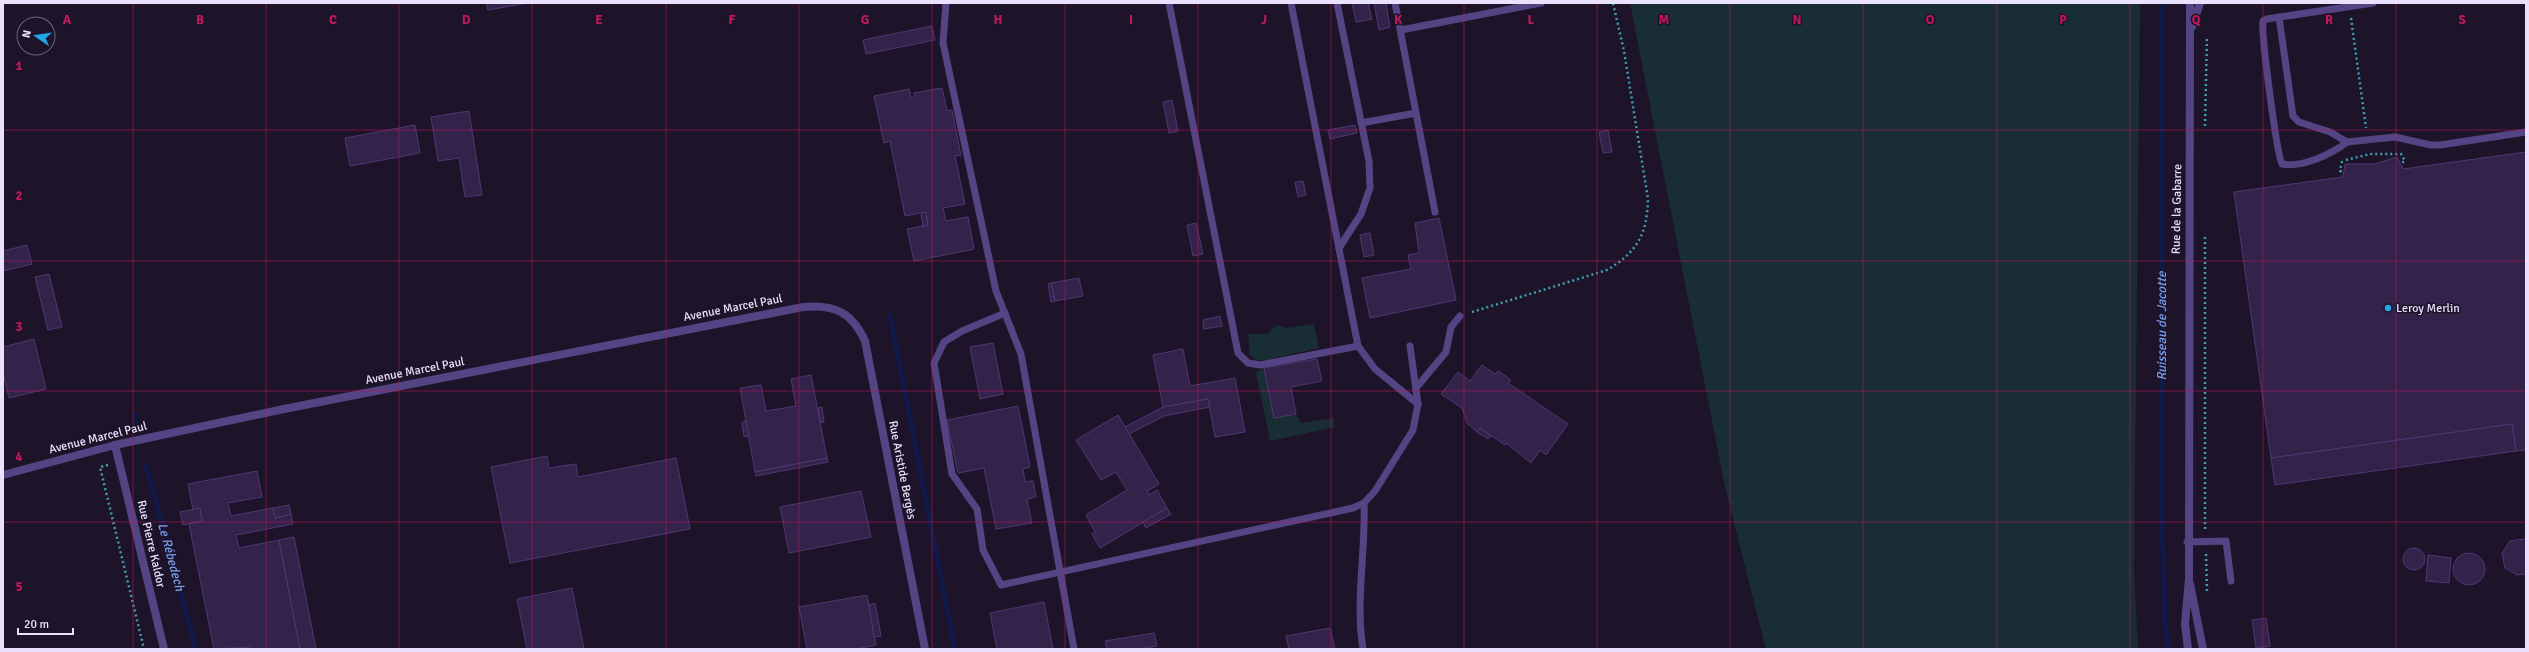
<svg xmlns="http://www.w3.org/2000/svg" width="2529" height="652" font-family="Signika,sans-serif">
<rect width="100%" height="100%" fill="#1d142a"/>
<g fill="#182e34">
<polygon points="1630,3 2140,3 2134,570 2138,649 1766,649 1725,487"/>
<polygon points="1314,324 1319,348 1265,360 1256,360 1250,355 1248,334 1267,334 1277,325 1287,328"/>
<polygon points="1264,368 1274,418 1296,414 1301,423 1334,418 1335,427 1270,441 1256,372"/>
</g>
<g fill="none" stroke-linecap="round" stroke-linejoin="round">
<g stroke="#111946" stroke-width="5.5">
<polyline points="2162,3 2162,517 2165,625 2168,649"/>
<polyline points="890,316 955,649"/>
<polyline points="134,415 136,421"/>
<polyline points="146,466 196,649"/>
</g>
</g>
<g fill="#332249" stroke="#503773">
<polygon points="486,3 528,3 488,10"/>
<polygon points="1352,3 1368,3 1372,19 1356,22"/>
<polygon points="1374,3 1386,3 1390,27 1379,30"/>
<polygon points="932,26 935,40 866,54 863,40"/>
<polygon points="942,88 947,111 952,110 961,155 955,156 965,204 943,208 946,221 968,217 974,249 914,261 907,229 928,225 926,212 905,216 890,141 884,143 874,96 909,89 911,98 915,97 914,93"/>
<polygon points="1172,100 1178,131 1169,133 1163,102"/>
<polygon points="469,111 482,195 465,197 459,158 438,161 431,117"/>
<polygon points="415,125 420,153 350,166 345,138"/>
<polygon points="1355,125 1357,133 1330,139 1328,130"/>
<polygon points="1608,130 1612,152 1603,153 1599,132"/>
<polygon points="2526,152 2526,450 2516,451 2512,424 2271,458 2234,192 2343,177 2345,164 2375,164 2397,157 2403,169"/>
<polygon points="1303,181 1306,195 1298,197 1295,182"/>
<polygon points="926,212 928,225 923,226 921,213"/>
<polygon points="1439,218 1456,300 1370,318 1362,278 1411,269 1408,255 1419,253 1415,223"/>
<polygon points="1196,223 1203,254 1193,256 1187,225"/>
<polygon points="1370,233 1374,255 1364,257 1360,235"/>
<polygon points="27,245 32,264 3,271 3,251"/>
<polygon points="49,274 62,327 48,330 35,277"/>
<polygon points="1079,278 1083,296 1055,301 1051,283"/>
<polygon points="1051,283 1055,301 1051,302 1048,284"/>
<polygon points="1220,316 1222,326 1204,329 1203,320"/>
<polygon points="34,339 46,389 9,398 3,373 3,347"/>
<polygon points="993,343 1003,394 980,399 970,347"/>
<polygon points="1183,349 1190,386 1235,378 1245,432 1215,437 1208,399 1163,407 1153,355"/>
<polygon points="1317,359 1322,381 1291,387 1296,414 1274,418 1264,368"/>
<polygon points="1482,365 1495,374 1498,371 1511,380 1508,383 1568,424 1546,455 1540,450 1531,463 1506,443 1505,445 1480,428 1477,432 1467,423 1462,408 1441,394 1458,372 1470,381"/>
<polygon points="811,375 827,458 755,472 740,388 761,385 766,411 796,406 791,379"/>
<polygon points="1208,399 1210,407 1164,416 1129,434 1125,427 1163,407"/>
<polygon points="1018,406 1030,467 1023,469 1025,482 1033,481 1036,497 1027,499 1032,523 996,529 984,468 958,473 947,420"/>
<polygon points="822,407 824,422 821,423 818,408"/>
<polygon points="1118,415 1159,484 1147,491 1149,495 1157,490 1167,508 1100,548 1092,534 1095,532 1086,515 1127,490 1116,472 1101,480 1076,440"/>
<polygon points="746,421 749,436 744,437 742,422"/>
<polygon points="2512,424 2516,451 2275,485 2271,458"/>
<polygon points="1480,428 1491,436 1488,439 1477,432"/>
<polygon points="547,456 549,468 576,464 578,477 676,458 690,529 510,563 491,467"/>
<polygon points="827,458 828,462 756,476 755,472"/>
<polygon points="257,471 262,497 228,503 231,516 273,508 275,518 291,514 293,524 236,535 239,548 279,540 300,649 251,649 250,647 214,649 189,524 202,521 200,508 193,510 188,484"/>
<polygon points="861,491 871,537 789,553 780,507"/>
<polygon points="289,505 291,514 275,518 273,508"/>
<polygon points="200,508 202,521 183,525 180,512"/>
<polygon points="1167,508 1171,514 1146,528 1143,522"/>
<polygon points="294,537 316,649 300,649 279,540"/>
<polygon points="2524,539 2526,540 2526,574 2517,575 2505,568 2502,553 2510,541"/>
<circle cx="2414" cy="559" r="11"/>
<circle cx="2469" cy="569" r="16"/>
<polygon points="2428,555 2451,558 2449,583 2426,581"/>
<polygon points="572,588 584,649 527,649 517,599"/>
<polygon points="867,595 876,645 856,649 807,649 799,607"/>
<polygon points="1044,602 1053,649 997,649 990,613"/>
<polygon points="875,603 881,636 874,637 869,605"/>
<polygon points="2266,618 2270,646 2256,648 2252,620"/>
<polygon points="1330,628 1335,649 1289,649 1286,636"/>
<polygon points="1154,633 1157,646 1139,649 1107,649 1105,641"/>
</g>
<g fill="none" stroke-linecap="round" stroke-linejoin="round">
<g stroke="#3e9fb2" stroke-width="2.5" stroke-dasharray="2 3" stroke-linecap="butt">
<polyline points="2351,18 2366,128"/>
<polyline points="2205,126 2207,36"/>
<polyline points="2346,160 2370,154 2401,154 2405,161 2400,164"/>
<polyline points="2342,161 2340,171 2344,172"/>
<polyline points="2205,237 2205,530"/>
<path d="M1472,312L1607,270C1637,252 1647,235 1648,199L1624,51L1613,3"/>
<polyline points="108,465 100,467 144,649"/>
<polyline points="2206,554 2207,593"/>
</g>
<g stroke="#554484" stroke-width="7">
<polyline points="946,3 943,43 996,291 1021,354 1074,649"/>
<polyline points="1169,3 1238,353 1248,363 1260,365 1358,346"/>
<polyline points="1291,3 1358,346 1375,369 1418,404"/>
<polyline points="1337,3 1369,161 1370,188 1361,214 1339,248"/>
<polyline points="1395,3 1435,212"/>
<polyline points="2279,17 2293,116 2299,122 2330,132 2347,142 2395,137 2431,145 2440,145 2526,132"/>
<polyline points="1401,30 1541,3"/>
<polyline points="1361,123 1416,113"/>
<path d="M2347,142C2332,154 2302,168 2282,164C2277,155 2261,35 2263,21L2267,19L2373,3"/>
<polyline points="1005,313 962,331 944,342 934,363 952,474 977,509 983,550 1001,585 1353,508 1364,503 1375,491 1413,430 1418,404 1410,346"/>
<polyline points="1416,388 1446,352 1451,327 1460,316"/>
<polyline points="2187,542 2226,541 2231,581"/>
<path d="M1363,649C1355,600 1366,552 1364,503"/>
</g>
<g stroke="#554484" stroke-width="8">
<polyline points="2192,27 2200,3"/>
<polyline points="115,445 164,649"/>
<path d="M3,475L115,445L284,409L803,307C834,304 852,312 865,341L925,649"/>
<polyline points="2190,584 2203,649"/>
<polyline points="2188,649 2185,624 2189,578 2190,3"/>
</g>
</g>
<path fill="none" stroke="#c2185b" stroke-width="1" stroke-opacity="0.55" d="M133,3V649M266,3V649M399,3V649M532,3V649M666,3V649M799,3V649M932,3V649M1065,3V649M1198,3V649M1331,3V649M1464,3V649M1597,3V649M1730,3V649M1863,3V649M1997,3V649M2130,3V649M2263,3V649M2396,3V649M3,130H2526M3,261H2526M3,391H2526M3,522H2526"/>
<circle fill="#21a7e8" stroke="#1d142a" stroke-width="1.5" cx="2388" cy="308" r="4"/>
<g text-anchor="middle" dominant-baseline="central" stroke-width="3" stroke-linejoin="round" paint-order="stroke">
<g font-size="12" fill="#eae1fc" stroke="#1d142a">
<text transform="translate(2177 209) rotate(-89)">Rue de la Gabarre</text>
<text transform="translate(733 308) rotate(-11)">Avenue Marcel Paul</text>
<text transform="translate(415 371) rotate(-11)">Avenue Marcel Paul</text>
<text transform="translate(98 438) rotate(-14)">Avenue Marcel Paul</text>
<text transform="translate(902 470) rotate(79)">Rue Aristide Bergès</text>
<text transform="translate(151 544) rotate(77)">Rue Pierre Kaldor</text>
</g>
<g font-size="12" fill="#eae1fc" stroke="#1d142a" text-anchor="start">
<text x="2396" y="308">Leroy Merlin</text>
</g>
<g font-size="13" font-style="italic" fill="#799ff1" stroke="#1d142a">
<text transform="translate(2162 326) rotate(-90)">Ruisseau de Jacotte</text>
<text transform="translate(171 557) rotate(75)">Le Rébedech</text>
</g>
</g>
<g font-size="13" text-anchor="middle" font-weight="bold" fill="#c2185b" stroke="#1d142a" stroke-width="3" stroke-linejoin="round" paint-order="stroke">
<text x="67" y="24">A</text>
<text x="200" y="24">B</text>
<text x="333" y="24">C</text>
<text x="466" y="24">D</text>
<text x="599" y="24">E</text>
<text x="732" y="24">F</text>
<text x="865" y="24">G</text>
<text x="998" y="24">H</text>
<text x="1131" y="24">I</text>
<text x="1264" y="24">J</text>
<text x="1398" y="24">K</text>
<text x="1531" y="24">L</text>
<text x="1664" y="24">M</text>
<text x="1797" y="24">N</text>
<text x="1930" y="24">O</text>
<text x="2063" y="24">P</text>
<text x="2196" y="24">Q</text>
<text x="2329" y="24">R</text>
<text x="2462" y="24">S</text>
<text x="19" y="70">1</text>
<text x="19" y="200">2</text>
<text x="19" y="331">3</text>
<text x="19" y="461">4</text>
<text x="19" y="591">5</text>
</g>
<rect width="2529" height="652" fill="none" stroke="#eae1fc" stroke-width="8"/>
<g transform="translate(36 36) rotate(283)"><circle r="19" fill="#1d142a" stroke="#6f667e"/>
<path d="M0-3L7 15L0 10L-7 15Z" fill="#21a7e8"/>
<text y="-6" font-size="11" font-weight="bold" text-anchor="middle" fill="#eae1fc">N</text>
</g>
<path d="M18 628v6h55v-6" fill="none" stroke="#eae1fc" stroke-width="2"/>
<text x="24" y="628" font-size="12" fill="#eae1fc" stroke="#1d142a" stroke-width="3" paint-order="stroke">20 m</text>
</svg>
